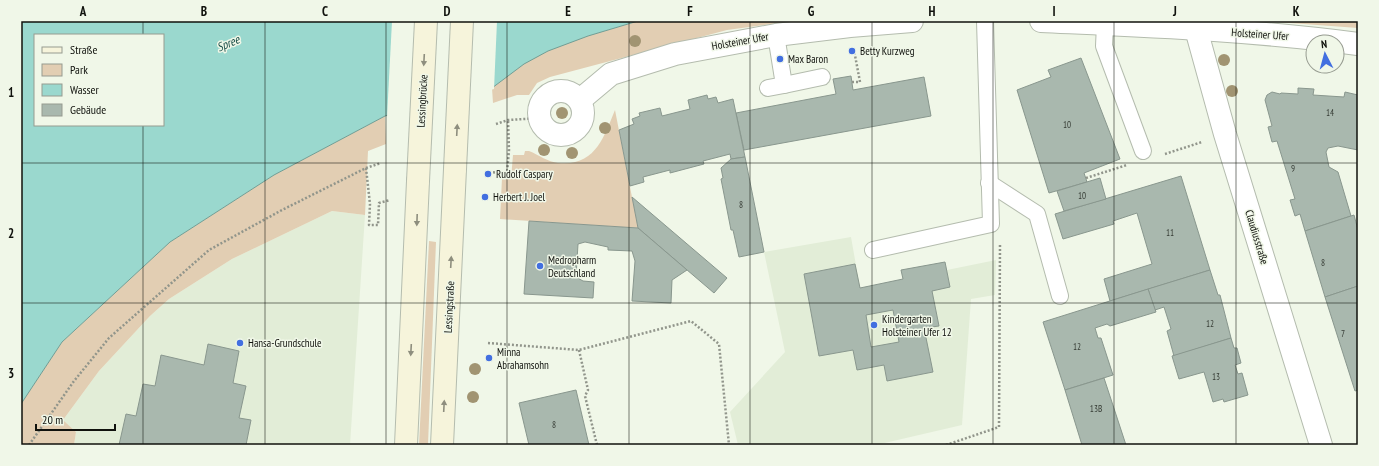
<svg xmlns="http://www.w3.org/2000/svg" width="1379" height="466" font-family="'PT Sans Narrow',sans-serif">
<rect width="100%" height="100%" fill="#f0f7e8"/>
<g fill="#e2edd7">
<polygon points="332,211 365,215 350,445 74,445 76,432 63,420 99,371 150,316 169,299 232,259"/>
<polygon points="851,237 860,288 903,280 901,270 945,262 947,270 996,260 995,295 971,299 962,425 876,445 738,445 730,412 785,352 764,252"/>
</g>
<g fill="#e2ceb3">
<path d="M638,21H795L727,30L550,77L537,83L529,95H517L493,103L492,88C502,80 513,71 524,64C557,42 600,33 638,21Z"/>
<polygon points="1264,21 1358,21 1358,28"/>
<path d="M615,110L638,228L500,219L502,178L511,179L513,155H524L525,151H529C539,155 548,162 558,163C595,167 604,137 615,110Z"/>
<polygon points="385,116 386,144 368,151 365,215 332,211 232,259 169,299 150,316 99,371 63,420 76,432 74,445 21,445 21,404 62,342 170,242 274,175"/>
<polygon points="429,241 436,242 428,445 419,445"/>
</g>
<path fill="#9ad8ce" stroke="#719d94" fill-rule="evenodd" d="M21,21H638L588,36L548,51L524,64L492,88L385,116L274,175L170,242L62,342L21,404ZM35,35H163V125H35Z"/>
<polygon fill="#f0f7e8" points="392,21 497,21 494,89 387,117"/>
<g fill="#a9b8ae" stroke="#89978e" fill-rule="evenodd">
<polygon points="1081,58 1120,159 1084,173 1087,182 1049,193 1017,90 1051,77 1048,70"/>
<polygon points="851,76 853,90 924,77 931,116 744,150 736,113 836,94 833,79"/>
<polygon points="1298,88 1314,89 1313,95 1344,97 1345,92 1358,95 1358,150 1338,146 1328,148 1326,152 1329,167 1338,172 1351,216 1305,231 1300,214 1295,216 1290,200 1295,199 1277,141 1272,142 1268,127 1272,126 1265,100 1267,95 1272,92 1280,94 1281,93 1298,94"/>
<polygon points="707,95 708,99 716,97 718,103 733,99 745,157 731,159 730,154 703,161 704,164 670,173 670,170 643,177 644,182 630,186 619,130 634,124 632,119 640,116 639,113 660,108 662,116 690,109 688,100"/>
<polygon points="745,157 764,252 739,257 733,230 731,230 721,179 723,178 721,168 731,159"/>
<polygon points="1181,176 1210,270 1110,301 1104,279 1152,264 1137,213 1113,221 1114,224 1063,239 1055,214"/>
<polygon points="1100,178 1106,199 1064,211 1057,191"/>
<polygon points="632,197 727,278 714,293 638,228"/>
<polygon points="1354,215 1358,230 1358,286 1325,297 1305,231"/>
<polygon points="529,221 638,228 687,270 672,280 671,303 632,301 635,261 632,251 608,250 608,247 585,242 578,244 576,277 583,281 594,282 593,298 524,294"/>
<path d="M945,262L950,287L932,291L939,326L924,328L933,372L887,381L884,365L857,370L853,350L819,356L804,274L855,264L860,288L903,279L901,270ZM893,310L899,342L871,347L866,315Z"/>
<polygon points="1210,270 1218,295 1220,295 1231,338 1174,356 1167,331 1171,329 1164,307 1155,310 1148,289"/>
<polygon points="1358,286 1358,390 1355,391 1325,297"/>
<polygon points="1148,289 1156,312 1110,326 1107,324 1095,328 1098,338 1101,338 1113,375 1065,390 1043,322"/>
<polygon points="1231,338 1234,348 1237,348 1241,363 1235,365 1238,374 1242,373 1248,395 1224,402 1223,399 1213,402 1204,372 1179,379 1172,356"/>
<polygon points="208,344 239,351 233,383 246,386 239,418 251,420 246,445 119,445 126,414 136,416 143,384 155,386 161,355 204,365"/>
<polygon points="1104,378 1126,445 1082,445 1065,390"/>
<polygon points="576,390 589,445 529,445 519,403"/>
</g>
<g fill="none" stroke-linecap="round" stroke-linejoin="round">
<defs>
<g id="lane">
<polyline points="1105,24 1104,46 1143,151"/>
<polyline points="784,85 822,77"/>
<polyline points="768,88 784,85 776,35"/>
<polyline points="989,183 1037,214 1060,296"/>
<polyline points="873,250 991,224 985,21"/>
</g>
<g id="street">
<path d="M1041,21C1147,26 1253,30 1358,44"/>
<polyline points="1196,29 1225,134 1321,445"/>
<circle cx="561" cy="113" r="22"/>
<polyline points="580,100 611,74 675,54 776,35 850,26 912,21"/>
</g>
<g id="secondary">
<polyline points="406,445 418,181"/>
<polyline points="442,445 455,169"/>
</g>
</defs>
<use href="#lane" stroke="#b4bcae" stroke-width="18"/>
<use href="#street" stroke="#b4bcae" stroke-width="24"/>
<use href="#secondary" stroke="#b4bcae" stroke-width="24"/>
<g stroke="#91958b" stroke-width="2.5" stroke-dasharray="2 2" stroke-linecap="butt">
<polyline points="852,82 860,82 854,50"/>
<polyline points="496,124 508,120 540,118"/>
<polyline points="1165,154 1202,142"/>
<polyline points="366,168 370,204 369,225 378,225 379,203 390,200"/>
<polyline points="485,172 507,173 509,150 508,120"/>
<polyline points="1086,178 1127,165"/>
<polyline points="488,343 579,350 691,321 719,344 729,445"/>
<polyline points="579,350 588,390 585,396 597,445"/>
<polyline points="29,445 74,381 109,338 209,250 282,210 366,168 381,163"/>
<polyline points="946,445 999,427 1000,244"/>
</g>
<use href="#lane" stroke="#fff" stroke-width="16"/>
<use href="#street" stroke="#fff" stroke-width="22"/>
<use href="#secondary" stroke="#f6f4db" stroke-width="22"/>
<defs>
<g id="secondary-bridge">
<polyline points="455,169 462,21"/>
<polyline points="418,181 426,21"/>
</g>
</defs>
<use href="#secondary-bridge" stroke="#b4bcae" stroke-width="24" stroke-linecap="butt"/>
<use href="#secondary-bridge" stroke="#f6f4db" stroke-width="22"/>
</g>
<g fill="#a19472">
<circle cx="635" cy="41" r="6"/>
<circle cx="1224" cy="60" r="6"/>
<circle cx="1232" cy="91" r="6"/>
<circle cx="562" cy="113" r="6"/>
<circle cx="605" cy="128" r="6"/>
<circle cx="544" cy="150" r="6"/>
<circle cx="572" cy="153" r="6"/>
<circle cx="475" cy="369" r="6"/>
<circle cx="473" cy="397" r="6"/>
</g>
<defs><path id="oneway-solid" d="M-6-.8H1V-3.2L6.5 0L1 3.2V.8H-6Z"/></defs>
<g fill="#8e8e7e">
<use href="#oneway-solid" transform="translate(424 60) rotate(93)"/>
<use href="#oneway-solid" transform="translate(457 130) rotate(-87)"/>
<use href="#oneway-solid" transform="translate(417 220) rotate(92)"/>
<use href="#oneway-solid" transform="translate(451 262) rotate(-87)"/>
<use href="#oneway-solid" transform="translate(411 350) rotate(93)"/>
<use href="#oneway-solid" transform="translate(444 406) rotate(-87)"/>
</g>
<path fill="none" stroke="#10120d" stroke-width="1" stroke-opacity="0.55" d="M143,21V35M265,21V445M386,21V445M507,21V445M629,21V445M750,21V445M872,21V445M993,21V445M1114,21V445M1236,21V445M143,125V445M21,163H1358M21,303H1358"/>
<g fill="#426fe0" stroke="#f0f7e8" stroke-width="1.5">
<circle cx="852" cy="51" r="4"/>
<circle cx="780" cy="59" r="4"/>
<circle cx="488" cy="174" r="4"/>
<circle cx="485" cy="197" r="4"/>
<circle cx="540" cy="266" r="4"/>
<circle cx="874" cy="325" r="4"/>
<circle cx="240" cy="343" r="4"/>
<circle cx="489" cy="358" r="4"/>
</g>
<g text-anchor="middle" dominant-baseline="central" stroke-width="3" stroke-linejoin="round" paint-order="stroke">
<g font-size="9" fill="#363c35">
<text x="1330" y="112">14</text>
<text x="1067" y="124">10</text>
<text x="1293" y="168">9</text>
<text x="1082" y="195">10</text>
<text x="741" y="204">8</text>
<text x="1170" y="232">11</text>
<text x="1323" y="262">8</text>
<text x="1210" y="323">12</text>
<text x="1343" y="333">7</text>
<text x="1077" y="346">12</text>
<text x="1216" y="376">13</text>
<text x="1096" y="408">13B</text>
<text x="554" y="424">8</text>
</g>
<g font-size="11" fill="#10120d" stroke="#f0f7e8">
<text transform="translate(1260 34) rotate(4)">Holsteiner Ufer</text>
<text transform="translate(740 41) rotate(-10)">Holsteiner Ufer</text>
<text transform="translate(422 101) rotate(-87)">Lessingbrücke</text>
<text transform="translate(1257 237) rotate(73)">Claudiusstraße</text>
<text transform="translate(449 307) rotate(-87)">Lessingstraße</text>
</g>
<g font-size="11" fill="#10120d" stroke="#f0f7e8" text-anchor="start">
<text x="860" y="51">Betty Kurzweg</text>
<text x="788" y="59">Max Baron</text>
<text x="496" y="174">Rudolf Caspary</text>
<text x="493" y="197">Herbert J. Joel</text>
<text x="548" y="260">Medropharm<tspan x="548" dy="13">Deutschland</tspan></text>
<text x="882" y="319">Kindergarten<tspan x="882" dy="13">Holsteiner Ufer 12</tspan></text>
<text x="248" y="343">Hansa-Grundschule</text>
<text x="497" y="352">Minna<tspan x="497" dy="13">Abrahamsohn</tspan></text>
</g>
<g font-size="12" font-style="italic" fill="#164c46" stroke="#f0f7e8">
<text transform="translate(228 43) rotate(-23)">Spree</text>
</g>
</g>
<rect width="1379" height="466" fill="none" stroke="#f0f7e8" stroke-width="44"/>
<rect x="34" y="34" width="130" height="92" fill="#f0f7e8" stroke="#969b90"/>
<rect x="42" y="47" width="20" height="6" fill="#f6f4db" stroke="#969b90"/>
<text x="70" y="54" font-size="12" fill="#10120d">Straße</text>
<rect x="42" y="64" width="20" height="12" fill="#e2ceb3" stroke="#969b90"/>
<text x="70" y="74" font-size="12" fill="#10120d">Park</text>
<rect x="42" y="84" width="20" height="12" fill="#9ad8ce" stroke="#969b90"/>
<text x="70" y="94" font-size="12" fill="#10120d">Wasser</text>
<rect x="42" y="104" width="20" height="12" fill="#a9b8ae" stroke="#969b90"/>
<text x="70" y="114" font-size="12" fill="#10120d">Gebäude</text>
<g transform="translate(1325 54) rotate(354)"><circle r="19" fill="#f0f7e8" stroke="#969b90"/>
<path d="M0-3L7 15L0 10L-7 15Z" fill="#426fe0"/>
<text y="-6" font-size="11" font-weight="bold" text-anchor="middle" fill="#10120d">N</text>
</g>
<path d="M36 424v6h79v-6" fill="none" stroke="#10120d" stroke-width="2"/>
<text x="42" y="424" font-size="12" fill="#10120d" stroke="#f0f7e8" stroke-width="3" paint-order="stroke">20 m</text>
<rect x="22" y="22" width="1335" height="422" fill="none" stroke="#10120d" stroke-width="1.5"/>
<g font-size="13" text-anchor="middle" font-weight="bold" fill="#10120d">
<text x="83" y="16">A</text>
<text x="204" y="16">B</text>
<text x="325" y="16">C</text>
<text x="447" y="16">D</text>
<text x="568" y="16">E</text>
<text x="690" y="16">F</text>
<text x="811" y="16">G</text>
<text x="932" y="16">H</text>
<text x="1054" y="16">I</text>
<text x="1175" y="16">J</text>
<text x="1296" y="16">K</text>
<text x="11" y="97">1</text>
<text x="11" y="238">2</text>
<text x="11" y="378">3</text>
</g>
</svg>
